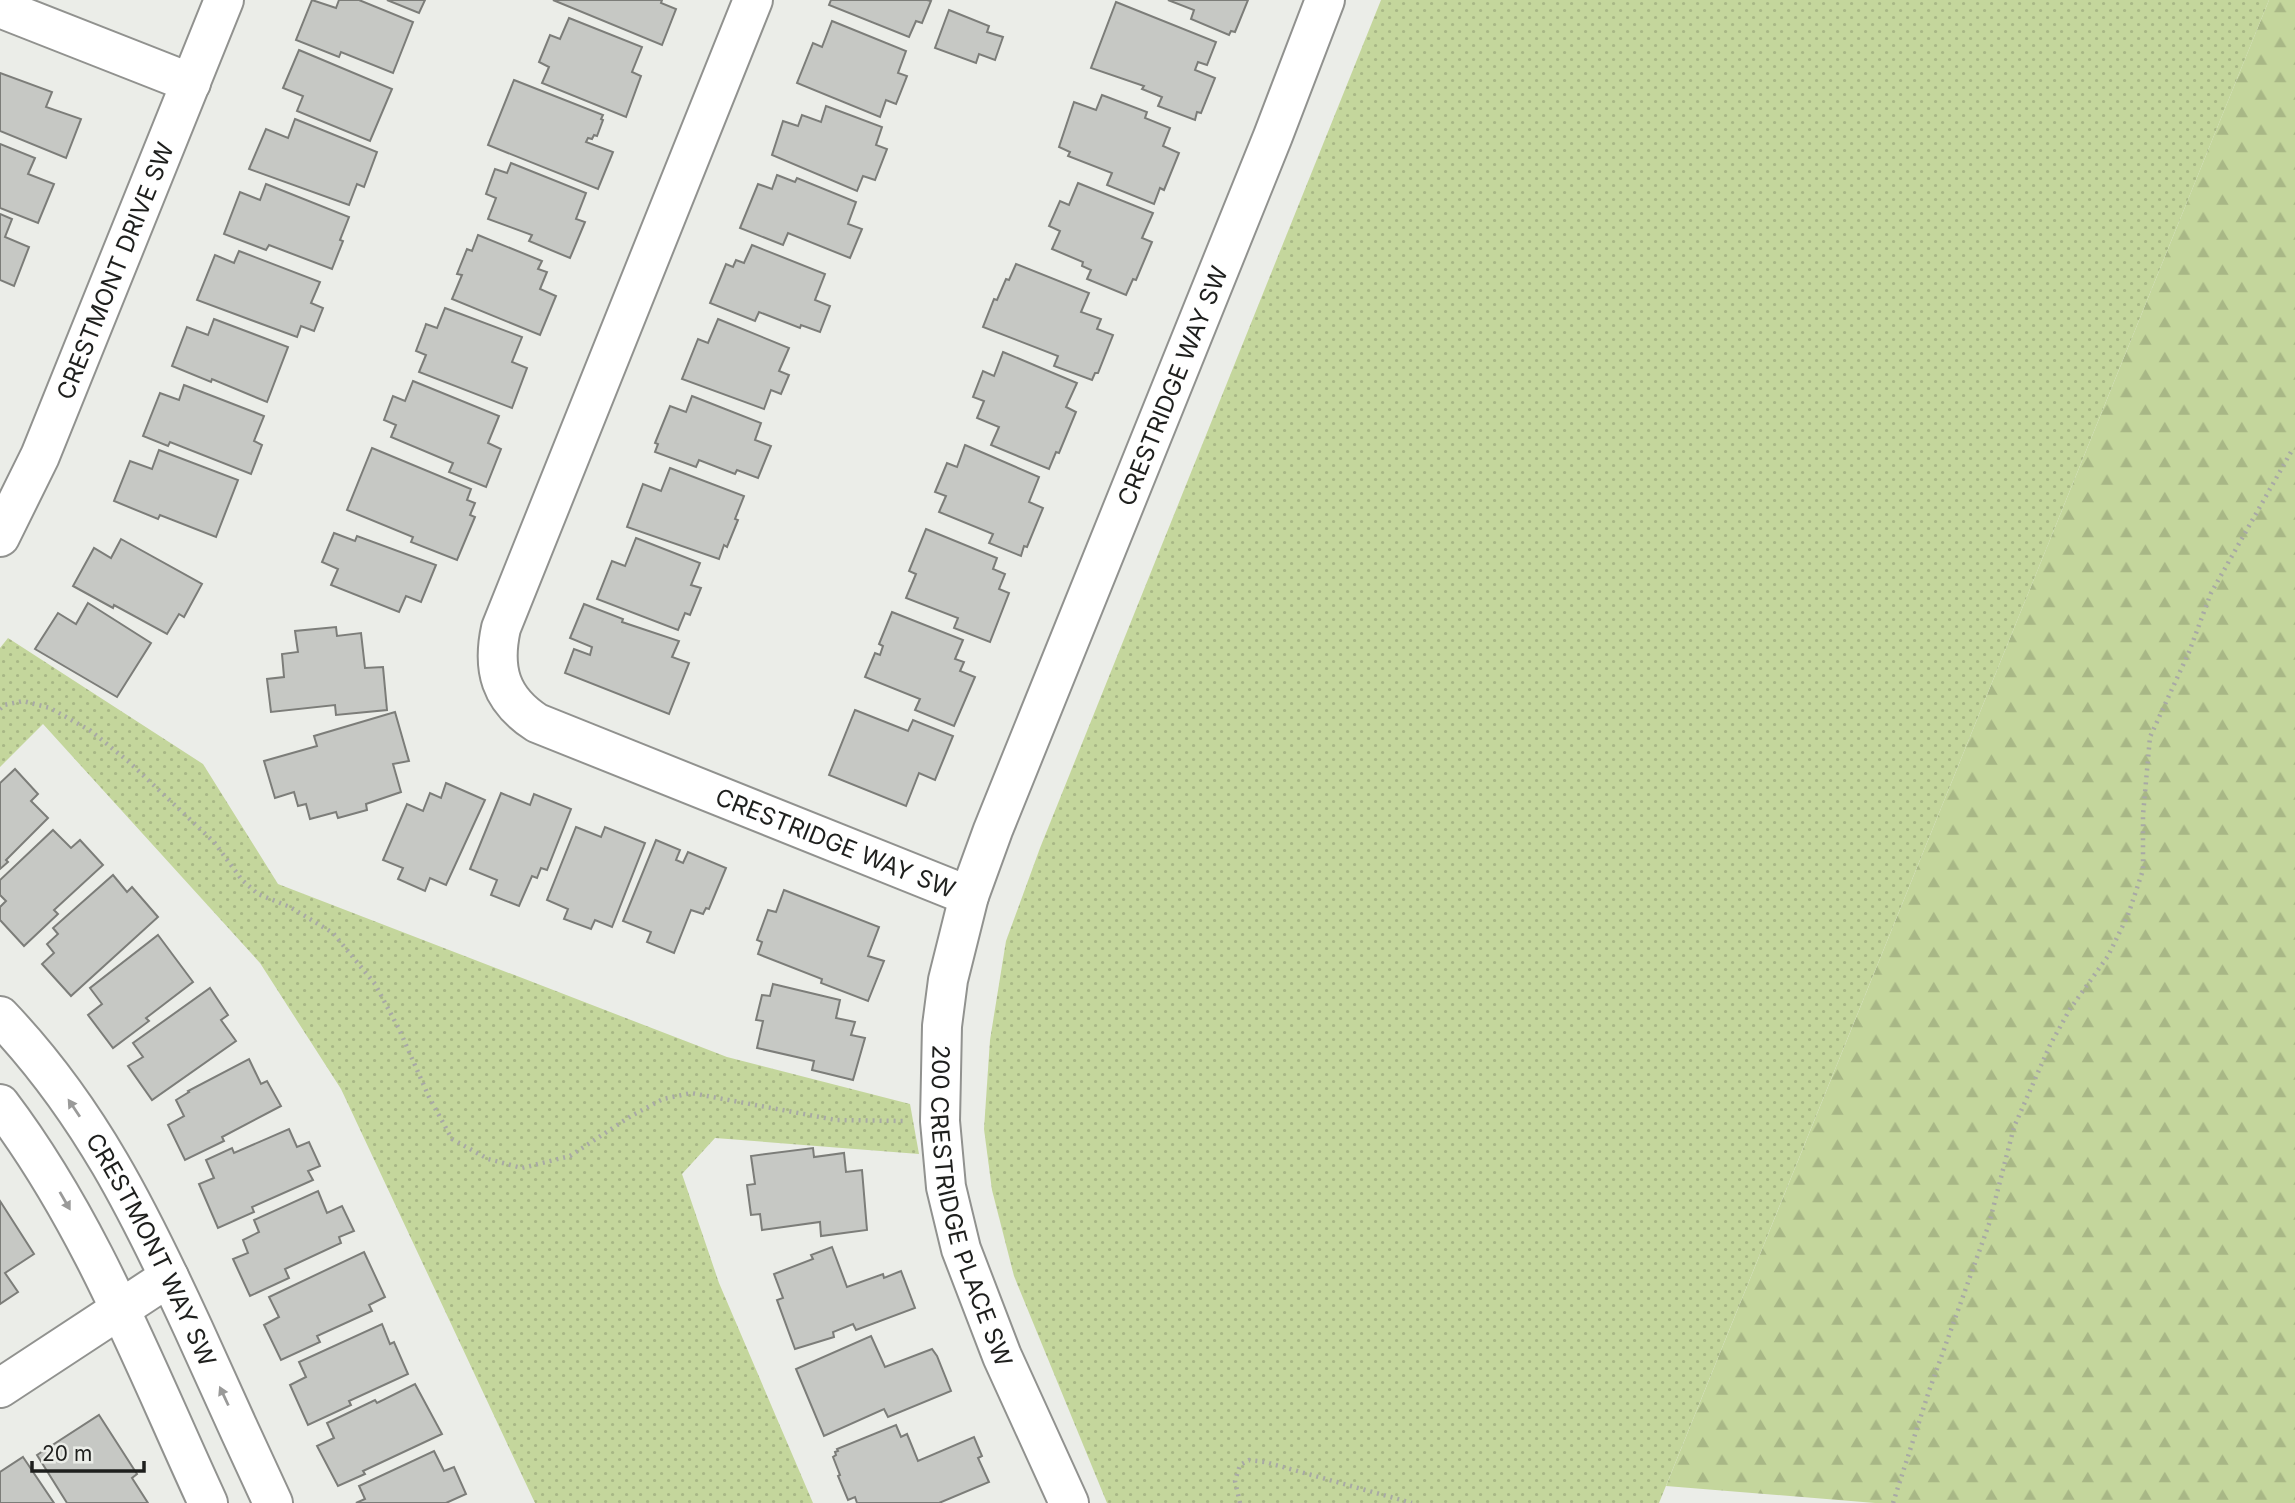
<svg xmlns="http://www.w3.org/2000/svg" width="2295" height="1503" font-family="Inter,sans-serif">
<defs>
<pattern id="forest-firs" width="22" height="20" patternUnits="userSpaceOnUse" patternTransform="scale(1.75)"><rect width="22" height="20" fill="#c4d69c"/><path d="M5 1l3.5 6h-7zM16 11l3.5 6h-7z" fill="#a8b786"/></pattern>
<pattern id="park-dots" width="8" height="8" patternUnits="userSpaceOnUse" patternTransform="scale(1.75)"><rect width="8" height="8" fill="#c4d69c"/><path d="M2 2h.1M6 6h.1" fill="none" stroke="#a8b786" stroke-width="1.8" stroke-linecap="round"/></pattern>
</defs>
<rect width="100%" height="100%" fill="#ebede8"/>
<polygon fill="url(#forest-firs)" points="2269,0 2295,0 2295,1503 1875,1503 1666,1486"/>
<g fill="url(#park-dots)">
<polygon points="1381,0 2269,0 1659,1503 1107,1503 1014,1276 992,1190 984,1129 990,1040 1006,941 1040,848"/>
<polygon points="8,638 203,764 278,884 727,1057 910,1104 919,1154 715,1138 682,1174 719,1283 813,1503 535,1503 341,1089 260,963 43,724 0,767 0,648"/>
</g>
<g fill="#c6c8c4" stroke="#7c7d79" stroke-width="2">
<polygon points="312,0 336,8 339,0 359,0 413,22 393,73 341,52 339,57 296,40"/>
<polygon points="387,0 425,0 419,13"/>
<polygon points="553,0 662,0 661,3 676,9 662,45"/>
<polygon points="831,0 927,0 931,1 922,23 916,21 909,37 829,5"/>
<polygon points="1168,0 1248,0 1235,32 1231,31 1229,35 1191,19 1194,10"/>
<polygon points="1116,2 1216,42 1207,65 1198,62 1195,70 1215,78 1201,113 1197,112 1195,120 1158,106 1162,97 1142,89 1144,86 1091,68"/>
<polygon points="949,10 989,26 987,32 1003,37 995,60 979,54 976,63 935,48"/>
<polygon points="569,18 642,47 632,72 641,76 626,117 542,83 549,67 539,62 550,35 560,39"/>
<polygon points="832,21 906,51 898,73 907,76 896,104 886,100 880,117 797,83 813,43 822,47"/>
<polygon points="299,50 392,89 370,141 297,111 303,96 283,88"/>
<polygon points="0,73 52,92 46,107 81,119 66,158 0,131"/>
<polygon points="514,80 603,115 601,119 603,120 597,136 594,135 592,139 588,138 586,142 613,152 598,189 488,145"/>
<polygon points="1102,95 1147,112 1145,118 1170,128 1163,146 1179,153 1164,190 1160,188 1154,204 1107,185 1112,173 1068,156 1070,152 1059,147 1074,102 1096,110"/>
<polygon points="826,106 882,127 876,145 887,149 875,180 863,176 857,191 772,155 783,121 798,126 802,115 821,122"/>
<polygon points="295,119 377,152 364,187 357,184 349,205 249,169 266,129 288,138"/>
<polygon points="0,144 35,158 28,174 54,184 38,223 0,208"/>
<polygon points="511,163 586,193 576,219 585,222 570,258 529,241 532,235 488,219 496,198 486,194 495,169 507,173"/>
<polygon points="777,175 795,182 797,178 856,202 848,224 862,229 850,258 788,233 783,245 740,228 758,184 772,189"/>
<polygon points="1078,183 1153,213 1142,238 1152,242 1136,280 1133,279 1126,295 1087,279 1091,270 1082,266 1083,262 1052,249 1060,231 1049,226 1060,201 1069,205"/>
<polygon points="266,184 349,217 340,240 343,241 332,269 269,245 266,250 224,234 240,192 260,200"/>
<polygon points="0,214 12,219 5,237 29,247 14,286 0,280"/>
<polygon points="478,235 542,261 538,269 547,272 540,289 556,296 540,335 452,299 462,275 457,274 467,249 472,251"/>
<polygon points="752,245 825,274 815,300 830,306 820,332 801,325 800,328 759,312 755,321 710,303 726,264 733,267 736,260 744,263"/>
<polygon points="239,251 320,282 311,303 323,308 314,331 301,326 297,337 197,300 215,255 234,263"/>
<polygon points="1016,264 1089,293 1081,312 1101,319 1097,329 1113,335 1098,373 1095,373 1092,380 1054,366 1058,356 983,327 994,299 997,300 1006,279 1009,280"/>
<polygon points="445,308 522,337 512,362 527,368 512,408 419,372 426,355 416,351 425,327 426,324 437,328"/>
<polygon points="214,319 288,347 267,402 212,379 211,382 172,366 187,327 208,335"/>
<polygon points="718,319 789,348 779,371 789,375 781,394 771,390 764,409 682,379 698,339 708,343"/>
<polygon points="1003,352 1077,383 1066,407 1076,412 1059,453 1056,452 1049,469 991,445 999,427 977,418 984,401 973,397 983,371 994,376"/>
<polygon points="413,381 499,416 488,443 501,449 486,487 449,472 453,463 391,437 396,425 384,420 393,396 405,401"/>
<polygon points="184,385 264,416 254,441 262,445 251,474 170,442 168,446 143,436 160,393 179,400"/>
<polygon points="692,396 761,423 755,440 771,446 758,478 737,470 735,474 699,460 696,467 655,452 658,444 655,443 670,406 686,412"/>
<polygon points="965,445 1039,477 1029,502 1043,508 1027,547 1024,546 1021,556 989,543 993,534 939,512 946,496 935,492 947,463 957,467"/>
<polygon points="372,448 471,489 467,500 475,503 470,515 475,517 457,560 411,542 413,537 347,510"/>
<polygon points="159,450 238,480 216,537 160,515 158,519 114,501 130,461 152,469"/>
<polygon points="670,468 744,496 735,519 738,520 727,547 724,545 719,559 627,527 643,484 661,491"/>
<polygon points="926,529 997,558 993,569 1005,574 999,589 1009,593 990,642 954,628 958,618 906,598 916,574 909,571"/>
<polygon points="334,533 355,541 357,536 436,565 421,602 406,596 399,612 331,585 338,569 322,562"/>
<polygon points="636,538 700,563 691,585 701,588 690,615 685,613 678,630 597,599 612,561 625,566"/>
<polygon points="121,539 202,584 184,617 179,614 167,634 114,605 113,608 73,586 94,548 111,558"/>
<polygon points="88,603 151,643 117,697 35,649 58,613 76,624"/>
<polygon points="584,604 623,619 622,622 679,641 672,657 689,663 669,714 565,673 574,649 590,655 592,647 570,638"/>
<polygon points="892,612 963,640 955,659 964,662 960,671 975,677 954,726 915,710 920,699 865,677 875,653 880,655 883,646 879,644"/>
<polygon points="336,627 337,636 361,633 365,668 383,667 387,710 336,715 335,705 271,712 267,679 284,677 282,654 298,652 295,631"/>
<polygon points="855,710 908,731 913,720 953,736 935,780 919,773 906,806 829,775"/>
<polygon points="395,712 409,761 393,764 401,792 366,804 367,810 338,818 336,812 310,819 306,804 298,806 294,792 275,798 264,761 317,746 314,736"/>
<polygon points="15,769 38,794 31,801 48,818 6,860 8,862 0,869 0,783"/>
<polygon points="446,783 485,800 446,885 430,878 425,891 398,879 403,868 383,860 407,804 423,811 430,793 441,798"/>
<polygon points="501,793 530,805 534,794 571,809 547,870 541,868 537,878 532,876 519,906 491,895 497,880 470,869"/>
<polygon points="576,827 601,837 605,827 645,843 612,927 595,920 591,929 564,919 568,909 547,900"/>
<polygon points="53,830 71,848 80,840 103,865 54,910 58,914 24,946 0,920 0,907 6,901 0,895 0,880"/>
<polygon points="656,840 680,850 676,860 683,863 688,852 726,868 709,909 706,908 703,914 691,910 674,953 647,942 651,932 623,921"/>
<polygon points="113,875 127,892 132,887 158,917 71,996 42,964 54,953 47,944 58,934 53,928"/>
<polygon points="784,890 879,927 868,956 884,961 868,1001 821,983 822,979 758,954 762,942 757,940 768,910 776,912"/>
<polygon points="158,935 193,982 146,1018 149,1021 113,1048 88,1015 102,1004 90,988"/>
<polygon points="773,984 840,1000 836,1018 855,1022 851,1035 865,1038 853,1080 812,1070 814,1061 757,1048 763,1021 756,1020 762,995 770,996"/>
<polygon points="210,988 228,1015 221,1020 236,1041 152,1100 128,1066 143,1057 133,1043"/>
<polygon points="249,1059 261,1084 267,1081 281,1106 222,1137 224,1141 185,1160 168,1125 184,1116 176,1100 189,1092 188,1091"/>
<polygon points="289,1129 297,1147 309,1142 320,1166 308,1171 313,1180 252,1207 254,1212 218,1228 199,1184 214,1178 206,1160 232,1148 234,1153"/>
<polygon points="813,1148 814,1157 844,1153 846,1172 862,1170 867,1230 821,1236 820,1222 762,1230 760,1214 751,1215 747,1185 755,1184 751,1156"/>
<polygon points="318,1191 327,1213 342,1206 354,1231 339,1237 341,1243 285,1269 289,1278 250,1296 233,1259 248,1253 243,1240 259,1232 254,1220"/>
<polygon points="0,1201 34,1254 5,1273 18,1292 0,1304"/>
<polygon points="832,1247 847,1287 883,1274 884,1278 901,1271 915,1308 856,1330 853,1324 833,1332 834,1337 795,1349 777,1300 783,1298 774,1274 813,1259 811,1255"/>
<polygon points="364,1252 385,1297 369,1305 372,1311 317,1336 320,1342 281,1360 264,1325 279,1317 269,1297"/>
<polygon points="382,1324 390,1344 394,1342 408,1374 349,1401 351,1405 308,1425 290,1385 306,1377 299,1362"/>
<polygon points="871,1336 885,1367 932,1349 937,1356 951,1391 888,1417 884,1409 824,1436 796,1369"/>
<polygon points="415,1384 442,1434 363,1471 365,1474 338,1486 317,1446 334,1438 327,1423 375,1400 377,1403"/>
<polygon points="99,1415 137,1474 132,1478 148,1503 67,1503 37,1455"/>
<polygon points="896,1425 901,1437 907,1434 918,1461 974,1437 982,1456 978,1458 989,1482 939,1503 857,1503 855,1497 848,1500 838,1476 840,1475 833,1457 836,1455 835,1452 838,1451 837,1449"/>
<polygon points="434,1451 444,1471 454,1467 466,1494 446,1503 356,1503 365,1499 359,1486"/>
<polygon points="23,1457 54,1503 0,1503 0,1472"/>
</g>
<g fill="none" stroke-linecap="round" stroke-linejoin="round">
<defs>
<g id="minor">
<path id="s1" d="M753,0L501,628C492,669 500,699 537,723L969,896L993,830L1273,136L1325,0"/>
<polyline points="0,8 191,83"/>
<path id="s2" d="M0,537L40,456L224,0"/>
<path id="s3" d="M969,896L948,980L942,1026L940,1121L946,1187L961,1249L1002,1356L1069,1503"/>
<path id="s4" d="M0,1016C89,1109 140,1213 193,1328C219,1386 246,1445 273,1503"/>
<path d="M0,1104C91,1224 145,1367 208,1503"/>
<polyline points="0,1388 169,1277"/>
</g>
</defs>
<use href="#minor" stroke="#91928f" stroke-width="42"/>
<g stroke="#a8a9a5" stroke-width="4.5" stroke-dasharray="2 5" stroke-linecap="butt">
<polyline points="0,709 4,705 23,701 50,708 91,731 129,762 214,842 242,880 258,894 290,907 333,933 375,984 399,1029 429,1097 452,1139 488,1159 522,1168 570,1156 631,1116 663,1099 691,1093 836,1120 904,1121"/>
<polyline points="1240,1503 1235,1481 1240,1465 1249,1460 1265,1462 1412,1503"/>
<polyline points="1893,1503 1929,1391 1989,1224 2014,1127 2050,1045 2070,1009 2108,956 2128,915 2143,870 2143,815 2150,737 2189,652 2211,593 2291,452 2295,450"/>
</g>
<use href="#minor" stroke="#fff" stroke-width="38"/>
</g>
<defs><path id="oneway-solid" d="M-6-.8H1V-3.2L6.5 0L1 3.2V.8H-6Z" transform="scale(1.75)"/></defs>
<g fill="#9a9a99">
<use href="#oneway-solid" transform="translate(74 1108) rotate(-124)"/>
<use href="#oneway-solid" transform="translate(65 1201) rotate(60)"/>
<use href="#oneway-solid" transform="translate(224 1396) rotate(-115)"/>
</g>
<g text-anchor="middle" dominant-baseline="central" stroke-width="5" stroke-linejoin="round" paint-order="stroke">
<g font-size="24" fill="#1e1f1d" stroke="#ebede8">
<text stroke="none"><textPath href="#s2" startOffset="290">CRESTMONT DRIVE SW</textPath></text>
<text stroke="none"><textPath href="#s1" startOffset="1801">CRESTRIDGE WAY SW</textPath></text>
<text stroke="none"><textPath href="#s1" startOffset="1108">CRESTRIDGE WAY SW</textPath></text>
<text stroke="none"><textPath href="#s3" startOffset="317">200 CRESTRIDGE PLACE SW</textPath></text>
<text stroke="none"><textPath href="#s4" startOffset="280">CRESTMONT WAY SW</textPath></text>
</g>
</g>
<path d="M32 1461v10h112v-10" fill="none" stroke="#1e1f1d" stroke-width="3.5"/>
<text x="42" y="1461" font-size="21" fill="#1e1f1d" stroke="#ebede8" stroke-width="5" paint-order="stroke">20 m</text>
</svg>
